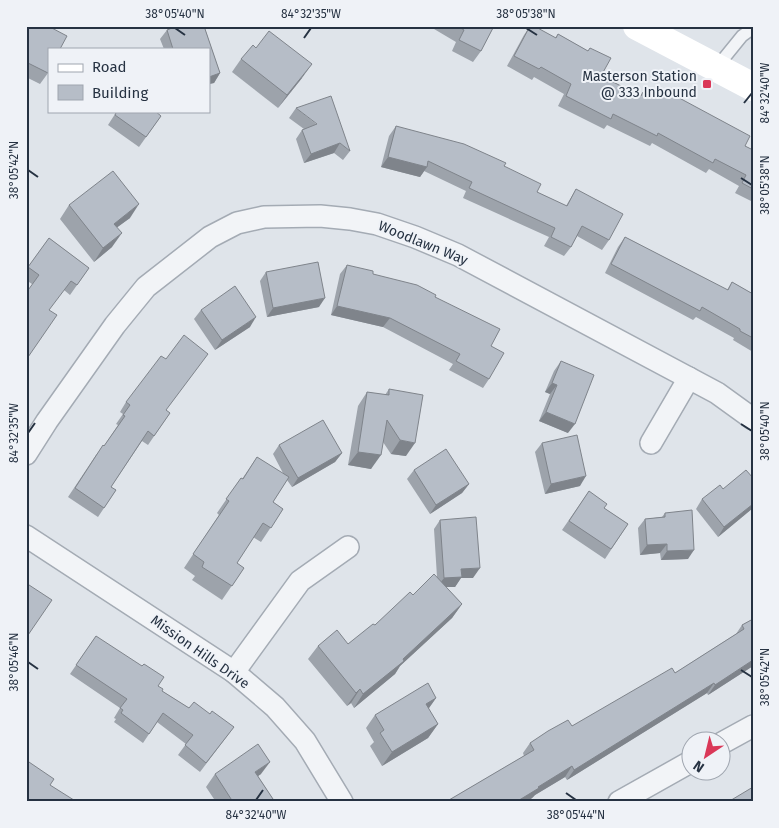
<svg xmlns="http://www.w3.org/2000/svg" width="779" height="828" font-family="'Fira Sans',sans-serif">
<rect width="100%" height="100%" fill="#dfe4ea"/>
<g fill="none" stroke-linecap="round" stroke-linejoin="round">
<defs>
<polyline id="lane" points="716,68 742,36 753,28"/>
<g id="street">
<polyline points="651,443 689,378"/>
<polyline points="26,454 47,421 115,325 146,287 210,237 237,223 264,217 320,216 350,219 377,224 415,237 458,255 717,393 753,419"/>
<polyline points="26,536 234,672 275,707 305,741 342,802"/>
<polyline points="234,672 300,581 348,547"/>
<polyline points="722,743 753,726"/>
<polyline points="619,802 692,761"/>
</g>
</defs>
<use href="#lane" stroke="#a4abb4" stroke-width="14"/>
<use href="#street" stroke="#a4abb4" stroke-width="24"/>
<use href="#lane" stroke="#f2f4f7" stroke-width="11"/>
<use href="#street" stroke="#f2f4f7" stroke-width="21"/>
<polyline stroke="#fff" stroke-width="28" points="637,26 753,87"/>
</g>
<g fill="#9da3ab">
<polygon points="26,26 48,73 40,84 26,77"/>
<polygon points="177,26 204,26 220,73 214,83 209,84 209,49 164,49 160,39 167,30"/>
<polygon points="429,26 494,26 481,51 473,62 452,51 456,42"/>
<polygon points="530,26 555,38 558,34 588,51 590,48 601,76 640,96 643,92 655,98 658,93 667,98 670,93 745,146 753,150 753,202 735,193 739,186 709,169 706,173 652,143 650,146 607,125 604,129 558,106 564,94 534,77 532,80 507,66 524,35"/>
<polygon points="256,48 302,78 278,108 232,72 241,59"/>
<polygon points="296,108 350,151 343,160 334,153 304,163 296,139 302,130 304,129 289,118"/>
<polygon points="117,111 161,116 139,147 108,125"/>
<polygon points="396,126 504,166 537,192 566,206 576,189 609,240 602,250 577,236 571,247 564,256 544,246 549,237 463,198 466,191 424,171 420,177 381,167 389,136"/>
<polygon points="69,205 130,218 117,227 112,247 94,262 60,219"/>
<polygon points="625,237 727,290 732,282 753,294 753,352 733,340 734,338 696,317 693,320 605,273 618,247"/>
<polygon points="49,238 89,268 70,295 64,290 32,284 26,280 26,270"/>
<polygon points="347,265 435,297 491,346 489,379 483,388 449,370 453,364 383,327 331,315 340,274"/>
<polygon points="266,272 319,307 267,317 260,281"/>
<polygon points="201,310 250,327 215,350 194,319"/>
<polygon points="561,361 568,433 539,421 550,394 545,392 554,371"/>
<polygon points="389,389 406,456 391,454 383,442 371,469 348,465 358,406 367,392 385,395"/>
<polygon points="126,402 166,410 170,413 148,445 142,441 111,487 116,490 98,517 68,497 96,455 104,446 118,425 116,424 123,414 120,412"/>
<polygon points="542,443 580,486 545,494 535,452"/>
<polygon points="279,445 342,453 335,462 292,487 287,480 273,502 283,509 261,542 253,537 237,563 244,568 222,600 192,580 195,576 184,568 219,515 217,513 241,478 242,479 257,457 284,475 273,454"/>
<polygon points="414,470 469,484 462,493 430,514 407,479"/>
<polygon points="753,478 753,508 718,537 696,509 702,499 723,489"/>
<polygon points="589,491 604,508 628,524 605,559 562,530"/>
<polygon points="665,513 688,559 661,560 660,553 640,555 638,528 645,519 662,517"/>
<polygon points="440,520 473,578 461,578 455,587 446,587 462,604 452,618 400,666 395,674 354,708 351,703 347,706 308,659 318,646 348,644 375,625 413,595 437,577 434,529"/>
<polygon points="753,619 753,666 708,695 707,693 567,780 565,777 535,795 532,798 527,802 448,802 449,800 524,756 523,753 530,743 572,726 675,673 736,634 742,625"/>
<polygon points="96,636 158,686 162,691 189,708 210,714 234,727 200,772 178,755 186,744 157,722 143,743 114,722 116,719 114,718 120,708 70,674"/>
<polygon points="436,698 428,709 438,724 428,738 382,766 370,746 374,742 366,728 375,715"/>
<polygon points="215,774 261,774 258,776 275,802 216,802 206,787"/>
</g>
<g fill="#7f848b">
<polygon points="312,64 302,78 278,108 287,95"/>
<polygon points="220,73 214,83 209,84 209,77"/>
<polygon points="340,143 334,153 304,163 311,154"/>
<polygon points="388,157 427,167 420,177 381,167"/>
<polygon points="139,204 130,218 104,237 114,224"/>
<polygon points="122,233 112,247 94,262 103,248"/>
<polygon points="325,298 319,307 267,317 273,308"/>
<polygon points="337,306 390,318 383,327 331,315"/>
<polygon points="256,317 250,327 215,350 222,340"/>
<polygon points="552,383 557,385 550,394 545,392"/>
<polygon points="546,412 575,424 568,433 539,421"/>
<polygon points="400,440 415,443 406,456 391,454"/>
<polygon points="358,452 381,455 371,469 348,465"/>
<polygon points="342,453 335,462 292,487 298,478"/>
<polygon points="586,476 580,486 545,494 551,484"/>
<polygon points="469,484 462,493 430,514 436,505"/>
<polygon points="753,504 753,508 718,537 724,527"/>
<polygon points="667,544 660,553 640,555 647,545"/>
<polygon points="694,550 688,559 661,560 667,551"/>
<polygon points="480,568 473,578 461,578 455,587 437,587 444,578 461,569"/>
<polygon points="462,604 452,618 400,666 395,674 354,708 363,694 403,659"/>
<polygon points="753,660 753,666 708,695 715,685"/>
<polygon points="714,683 707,693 567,780 574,770"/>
<polygon points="360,689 351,703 347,706 356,693"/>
<polygon points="436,698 427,711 426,704"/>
<polygon points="438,724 428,738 382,766 392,752"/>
<polygon points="270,762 261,774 246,784 255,772"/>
<polygon points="572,766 565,777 535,795 532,798 527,802 516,802 538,787"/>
</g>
<g fill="#b6bdc7" stroke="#7f848b">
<polygon points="26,26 48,26 67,36 60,49 49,49 49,71 48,73 26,62"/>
<polygon points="177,26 204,26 220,73 209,77 209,49 173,49 167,30"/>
<polygon points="457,26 494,26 481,51 459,40 464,30"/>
<polygon points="530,26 534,26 556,38 558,34 588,51 590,48 611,58 601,76 641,96 643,92 656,98 658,93 668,98 670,93 750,136 745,146 753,150 753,189 742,183 746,175 715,159 713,163 658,133 657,136 613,114 611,119 566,96 571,84 541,67 539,69 514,56"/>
<polygon points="269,31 312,64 287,95 241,59 253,45 256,48"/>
<polygon points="331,96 350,151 340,143 311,154 302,130 317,124 296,108"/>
<polygon points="117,111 155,111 161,116 146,137 115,115"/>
<polygon points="396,126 464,144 506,163 504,166 541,184 537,192 567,206 576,189 623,214 609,240 582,226 571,247 551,237 555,228 469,188 472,182 428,161 427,167 388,157"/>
<polygon points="113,171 139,204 114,224 122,233 103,248 69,205"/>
<polygon points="625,237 728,290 732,282 753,294 753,338 740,331 740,329 702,307 700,311 611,264"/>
<polygon points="49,238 89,268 77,285 71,281 49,310 57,315 26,360 26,293 39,275 28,267"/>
<polygon points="318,262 325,298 273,308 266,272"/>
<polygon points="347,265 373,271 373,274 417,285 436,295 435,297 500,329 491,346 504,353 489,379 456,361 460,354 390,318 337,306"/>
<polygon points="235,286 256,317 222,340 201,310"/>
<polygon points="184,335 208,354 166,410 170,413 154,436 148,431 111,487 116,490 104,508 75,488 103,445 104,446 125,416 123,415 130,405 126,402 161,356 166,359"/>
<polygon points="561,361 594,375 575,424 546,412 557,385 552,383"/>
<polygon points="389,389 423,395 415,443 400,440 387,420 381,455 358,452 367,392 389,395"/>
<polygon points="323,420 342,453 298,478 279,445"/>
<polygon points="577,435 586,476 551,484 542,443"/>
<polygon points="446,449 469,484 436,505 414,470"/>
<polygon points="257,457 289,477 273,502 283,509 271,528 263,523 237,563 244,568 232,586 202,567 204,562 193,554 229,501 226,499 241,478 243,479"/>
<polygon points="746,470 753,478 753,504 724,527 702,499 720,485 723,489"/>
<polygon points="589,491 607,504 604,508 628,524 611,549 569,521"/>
<polygon points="692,510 694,550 667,551 667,544 647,545 645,519 665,517 665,513"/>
<polygon points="476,517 480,568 461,569 462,577 444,578 440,520"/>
<polygon points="434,574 462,604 403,659 404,661 363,694 360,689 356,693 318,646 337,630 348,644 373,624 375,625 410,592 413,595"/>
<polygon points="26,583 52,600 26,638"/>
<polygon points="753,619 753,660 715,685 714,683 574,770 572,766 538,787 539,788 516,802 450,802 449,800 534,750 530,743 548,731 568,720 572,726 672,668 675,673 744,629 742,625"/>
<polygon points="96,636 142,666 144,664 164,677 158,686 163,689 162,691 189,708 194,702 210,714 212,711 234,727 206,763 185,745 193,735 163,713 149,734 121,713 123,710 120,708 127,699 76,665"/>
<polygon points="428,683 436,698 426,704 438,724 392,752 380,733 384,730 375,715"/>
<polygon points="258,744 270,762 255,772 275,802 233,802 215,774"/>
<polygon points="26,760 54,779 50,785 77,802 26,802"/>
<polygon points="753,787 753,802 728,802"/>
</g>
<path fill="none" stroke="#263242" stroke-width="2" d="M175,28L185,35M526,28L537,35M304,38L311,28M744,103L752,93M28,170L38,177M741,178L752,185M741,424L752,431M28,433L35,423M28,662L38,669M741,670L752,677M566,793L576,800M256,800L263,790"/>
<rect fill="#da3858" stroke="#eff2f7" stroke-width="2" x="702" y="79" width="10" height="10" rx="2.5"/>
<g text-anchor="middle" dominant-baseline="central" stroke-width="4" stroke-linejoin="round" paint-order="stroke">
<g font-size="14" fill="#263242" stroke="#eff2f7" text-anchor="end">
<text x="697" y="76">Masterson Station<tspan x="697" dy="16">@ 333 Inbound</tspan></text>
</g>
<g font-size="14" fill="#263242" stroke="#eff2f7">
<text transform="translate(423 243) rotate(22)">Woodlawn Way</text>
<text transform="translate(200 652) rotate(35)">Mission Hills Drive</text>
</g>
</g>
<rect width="779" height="828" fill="none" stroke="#eff2f7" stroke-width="55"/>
<rect x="48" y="48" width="162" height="65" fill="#eff2f7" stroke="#9fa5af"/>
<rect x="58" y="64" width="25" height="8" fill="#ffffff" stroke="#9fa5af"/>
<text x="92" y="72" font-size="15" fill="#263242">Road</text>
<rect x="58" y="85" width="25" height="15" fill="#b6bdc7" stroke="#9fa5af"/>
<text x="92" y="98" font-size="15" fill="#263242">Building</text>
<g transform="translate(706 756) rotate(215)"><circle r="24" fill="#eff2f7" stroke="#9fa5af"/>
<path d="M0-4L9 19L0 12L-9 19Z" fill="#da3858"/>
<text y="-8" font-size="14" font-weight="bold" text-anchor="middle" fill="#263242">N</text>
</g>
<rect x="28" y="28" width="724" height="772" fill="none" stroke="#263242" stroke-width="2"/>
<g font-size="12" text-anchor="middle" fill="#263242">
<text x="175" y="18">38°05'40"N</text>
<text x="311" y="18">84°32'35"W</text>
<text x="526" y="18">38°05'38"N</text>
<text transform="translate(765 93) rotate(-90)" y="4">84°32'40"W</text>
<text transform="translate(14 170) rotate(-90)" y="4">38°05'42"N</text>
<text transform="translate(765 185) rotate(-90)" y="4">38°05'38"N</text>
<text transform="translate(765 431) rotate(-90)" y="4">38°05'40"N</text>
<text transform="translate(14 433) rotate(-90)" y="4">84°32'35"W</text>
<text transform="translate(14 662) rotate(-90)" y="4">38°05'46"N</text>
<text transform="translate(765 677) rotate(-90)" y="4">38°05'42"N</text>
<text x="256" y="819">84°32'40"W</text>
<text x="576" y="819">38°05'44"N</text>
</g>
</svg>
